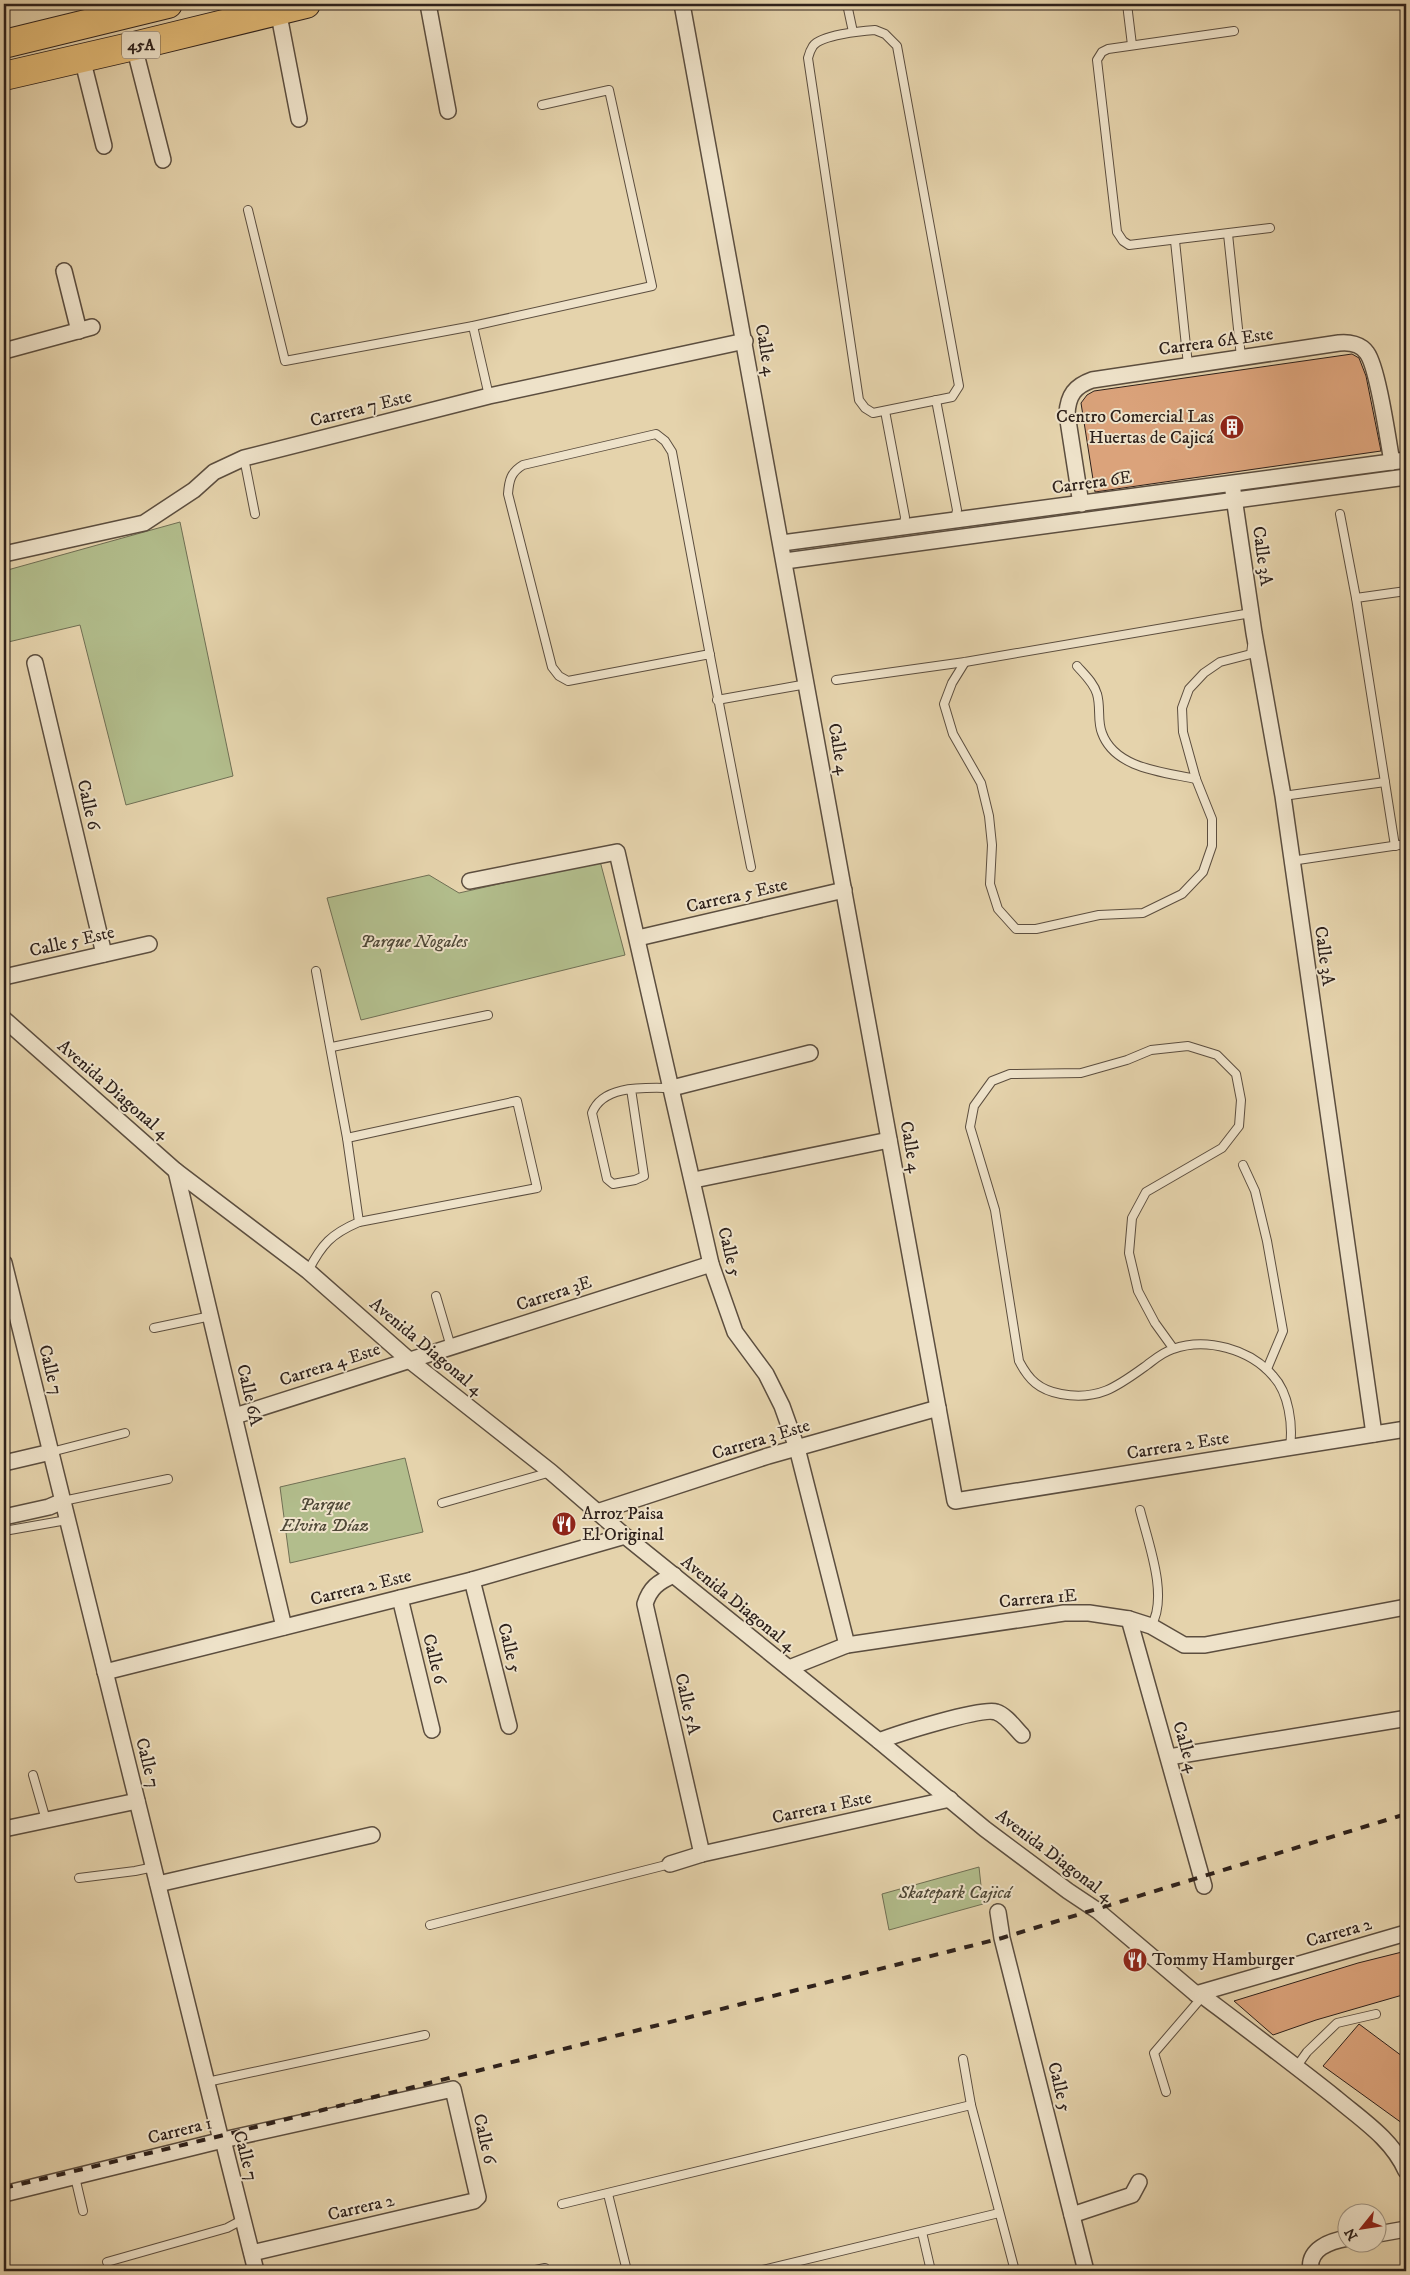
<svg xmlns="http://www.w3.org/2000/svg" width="1410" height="2275" font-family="'IM FELL DW Pica',serif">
<rect width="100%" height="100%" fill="#e5d3ac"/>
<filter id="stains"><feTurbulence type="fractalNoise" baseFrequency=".004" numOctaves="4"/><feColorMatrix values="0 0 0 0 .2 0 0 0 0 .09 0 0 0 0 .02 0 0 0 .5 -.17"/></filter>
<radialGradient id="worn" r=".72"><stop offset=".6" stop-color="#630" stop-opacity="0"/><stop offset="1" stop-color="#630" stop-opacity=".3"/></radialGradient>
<g fill="#b2bd8c" stroke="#706f54">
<polygon points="180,522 233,776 126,805 80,625 4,643 4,571"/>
<polygon points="600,861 625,955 361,1020 327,898 429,875 459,893"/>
<polygon points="405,1458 423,1532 290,1563 280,1487"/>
<polygon points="979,1867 983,1904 889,1930 882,1894"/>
</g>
<g fill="#dba37b" stroke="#2e211b">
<polygon points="1352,354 1359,358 1366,376 1381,451 1095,492 1081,403 1087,395 1094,391"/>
<polygon points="1406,1951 1406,1994 1316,2020 1273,2035 1234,2001 1358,1963"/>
<polygon points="1359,2024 1406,2059 1406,2126 1323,2066"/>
</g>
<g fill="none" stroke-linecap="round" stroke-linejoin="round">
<defs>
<g id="lane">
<polyline points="847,4 853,32"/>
<polyline points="1127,4 1132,45"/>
<path d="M875,30L885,34L897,46L959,386L952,397L873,413L865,408L859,400L808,58C809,54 811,49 813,46C821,35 861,31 875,30Z"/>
<polyline points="1234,31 1108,49 1102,52 1097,60 1117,232 1123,241 1129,245 1270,228"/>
<polyline points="248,210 285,361 473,326 652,286 609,90 542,105"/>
<polyline points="1228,234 1241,357"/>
<polyline points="1175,241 1188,365"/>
<polyline points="473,326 489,396"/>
<polyline points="936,400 957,510 955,520"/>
<polyline points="885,411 905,517 904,527"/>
<polyline points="244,458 255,514"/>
<polyline points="1340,514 1356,598 1395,846"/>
<polyline points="1356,598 1406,591"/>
<path d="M710,654L568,681L559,676L552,667L508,494C509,480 511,472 523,465L656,434L665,441L672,452C698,591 723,729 751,867"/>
<polyline points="965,662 952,683 944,704 953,734 981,783 989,816 992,845 990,884 998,909 1016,929 1036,929 1099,915 1143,913 1182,894 1203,872 1212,846 1212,819 1196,779 1183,732 1182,708 1189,689 1204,673 1220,662 1251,654 1252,646"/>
<path d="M1077,666C1084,674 1094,683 1097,694C1101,707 1097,721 1102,733C1115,769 1164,772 1196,779"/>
<polyline points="836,680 965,662 1251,613"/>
<polyline points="717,700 807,684"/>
<polyline points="1283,796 1385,782"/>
<polyline points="1291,861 1406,844"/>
<polyline points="332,1047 488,1015"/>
<path d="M631,1089L644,1176L635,1180L613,1184L607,1179L592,1113C603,1084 646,1088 672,1088"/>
<polyline points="347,1138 517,1101 537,1188 359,1222"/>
<polyline points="1243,1165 1255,1191 1267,1241 1283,1331 1267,1369"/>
<path d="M308,1271C322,1244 331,1234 359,1222L347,1138L316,971"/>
<polyline points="436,1296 451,1347"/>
<polyline points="154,1328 211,1316"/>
<path d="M1173,1348L1155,1323L1138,1291L1129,1253L1132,1218L1146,1192L1222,1148L1239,1126L1241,1100L1236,1074L1217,1055L1188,1046L1151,1050L1127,1060L1081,1073L1010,1074L992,1081L974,1106L970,1127L995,1210L1019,1361C1029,1380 1039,1390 1061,1394C1099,1401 1118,1386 1147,1365C1155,1359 1163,1352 1173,1349C1206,1337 1250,1349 1273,1376C1289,1393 1293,1425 1290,1447"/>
<polyline points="51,1452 125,1433"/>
<polyline points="63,1501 168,1479"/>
<polyline points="442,1503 551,1472"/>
<path d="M1140,1510C1148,1542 1169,1597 1151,1626"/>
<polyline points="4,1531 67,1520"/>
<polyline points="33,1775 46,1820"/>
<polyline points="79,1878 135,1871 154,1867"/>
<polyline points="430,1925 670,1864"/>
<polyline points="963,2059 971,2105 1015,2271"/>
<polyline points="1297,2066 1307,2052 1337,2023 1376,2014"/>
<polyline points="207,2082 425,2035"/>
<polyline points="1166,2092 1154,2053 1203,1996"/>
<polyline points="75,2177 83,2211"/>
<polyline points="608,2194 627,2271"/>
<polyline points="562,2204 971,2105"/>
<polyline points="922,2232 931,2271"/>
<polyline points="107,2262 227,2228 242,2220"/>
<polyline points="531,2271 545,2268"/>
<polyline points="758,2271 999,2213"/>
</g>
<g id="street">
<polyline points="428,4 448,111"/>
<polyline points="682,4 955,1501 1406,1429"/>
<polyline points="278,10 299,119"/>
<polyline points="134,46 163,160"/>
<polyline points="82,58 104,146"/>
<polyline points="64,271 79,331"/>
<polyline points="4,351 92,327"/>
<polyline points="1232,484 1254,633 1283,796 1374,1434"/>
<path d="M1081,504L1067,414C1068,395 1075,386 1092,380L1339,343C1349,342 1361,344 1367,353C1378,368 1388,440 1392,462"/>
<polyline points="782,543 1406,460"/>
<polyline points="4,554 144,523 194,490 214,472 244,458 489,396 745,341"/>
<polyline points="785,561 1406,477"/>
<polyline points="35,663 104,954"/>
<polyline points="470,881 617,852 711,1264 735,1332 766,1374 782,1406 797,1448 847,1645"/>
<polyline points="638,938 844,890"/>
<polyline points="4,977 149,944"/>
<path d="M4,1019L176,1171L308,1271L409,1360L551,1472L625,1536L879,1741L985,1829L1068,1891L1098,1911L1196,1994L1203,1996C1248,2030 1292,2063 1336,2098C1362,2120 1392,2139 1406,2171"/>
<polyline points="672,1088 810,1053"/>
<polyline points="176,1171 284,1627"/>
<polyline points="694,1180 889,1140"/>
<polyline points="4,1263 220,2136 223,2140 256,2271"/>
<polyline points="235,1416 711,1264"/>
<polyline points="4,1463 51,1452"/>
<polyline points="597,1512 768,1456 938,1408"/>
<polyline points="4,1517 49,1507 63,1501"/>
<path d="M674,1575C658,1582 650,1588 645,1604L702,1854"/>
<polyline points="472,1580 509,1726"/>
<polyline points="400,1598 432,1730"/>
<polyline points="1129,1619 1204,1886"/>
<polyline points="789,1668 847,1645 1064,1613 1089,1613 1129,1619 1151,1626 1184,1645 1205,1645 1406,1607"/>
<polyline points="105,1672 472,1580 625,1536"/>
<path d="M879,1741C897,1734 982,1707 996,1712C1006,1715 1015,1728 1022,1735"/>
<polyline points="1169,1757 1402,1719"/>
<polyline points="4,1829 137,1801"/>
<polyline points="670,1864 702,1854 950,1799"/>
<polyline points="158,1884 372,1835"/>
<polyline points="998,1912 1002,1938 1086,2271"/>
<polyline points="1196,1994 1406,1933"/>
<polyline points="4,2194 223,2140 453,2089 478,2197 474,2201 252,2253"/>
<polyline points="1072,2215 1132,2195 1139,2182"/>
<polyline points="1378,2234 1406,2229"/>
<path d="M1311,2271C1307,2249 1330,2241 1348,2238"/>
</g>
<g id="highway">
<polyline points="4,44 168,4"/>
<polyline points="4,76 134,46 306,4"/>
</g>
</defs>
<use href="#lane" stroke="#5c4e3f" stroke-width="10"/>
<use href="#street" stroke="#5c4e3f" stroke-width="18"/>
<use href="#highway" stroke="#2e211b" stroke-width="30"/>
<use href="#lane" stroke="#eee2c9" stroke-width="8"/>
<use href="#street" stroke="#eee2c9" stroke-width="15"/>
<use href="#highway" stroke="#e2ba76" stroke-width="28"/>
<polyline stroke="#2e211b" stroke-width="4" stroke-dasharray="9 9" stroke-linecap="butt" points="4,2188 220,2136 1002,1938 1406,1814"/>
</g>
<defs>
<symbol id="building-disc" viewBox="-11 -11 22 22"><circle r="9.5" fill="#8f2418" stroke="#eee2c9"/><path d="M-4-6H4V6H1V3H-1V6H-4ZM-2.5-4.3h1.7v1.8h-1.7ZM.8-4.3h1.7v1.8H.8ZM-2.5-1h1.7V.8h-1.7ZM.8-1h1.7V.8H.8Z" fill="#fff"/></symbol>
<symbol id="restaurant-disc" viewBox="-11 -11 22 22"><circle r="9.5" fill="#8f2418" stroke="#eee2c9"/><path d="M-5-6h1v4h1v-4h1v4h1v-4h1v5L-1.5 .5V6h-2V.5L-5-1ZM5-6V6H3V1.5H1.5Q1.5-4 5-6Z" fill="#fff"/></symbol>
</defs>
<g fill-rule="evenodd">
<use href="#building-disc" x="1218" y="413" width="28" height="28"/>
<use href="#restaurant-disc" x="550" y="1510" width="28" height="28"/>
<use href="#restaurant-disc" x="1121" y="1946" width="28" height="28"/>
</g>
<g text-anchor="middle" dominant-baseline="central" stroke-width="4" stroke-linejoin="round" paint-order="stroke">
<rect fill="#eee2c9" stroke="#685b4f" stroke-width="1" x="122" y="31.5" width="38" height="27" rx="4"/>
<g font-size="16" font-weight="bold" fill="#2e211b">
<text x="141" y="45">45A</text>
</g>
<g font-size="18" fill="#2e211b" stroke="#eee2c9">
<text transform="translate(1216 342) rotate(-8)">Carrera 6A Este</text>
<text transform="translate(765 350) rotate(80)">Calle 4</text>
<text transform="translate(361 409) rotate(-14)">Carrera 7 Este</text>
<text transform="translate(1092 483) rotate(-8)">Carrera 6E</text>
<text transform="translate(1262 556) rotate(82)">Calle 3A</text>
<text transform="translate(838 749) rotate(80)">Calle 4</text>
<text transform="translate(88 805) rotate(77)">Calle 6</text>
<text transform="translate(737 896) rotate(-13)">Carrera 5 Este</text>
<text transform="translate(72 942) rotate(-13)">Calle 5 Este</text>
<text transform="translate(1324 956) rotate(82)">Calle 3A</text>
<text transform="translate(113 1090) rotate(41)">Avenida Diagonal 4</text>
<text transform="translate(910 1147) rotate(80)">Calle 4</text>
<text transform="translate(729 1252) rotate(76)">Calle 5</text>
<text transform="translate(554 1294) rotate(-18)">Carrera 3E</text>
<text transform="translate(426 1347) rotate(40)">Avenida Diagonal 4</text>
<text transform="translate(330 1365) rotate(-18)">Carrera 4 Este</text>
<text transform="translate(50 1370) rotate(76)">Calle 7</text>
<text transform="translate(249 1395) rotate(77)">Calle 6A</text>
<text transform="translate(761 1440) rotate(-17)">Carrera 3 Este</text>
<text transform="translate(1178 1446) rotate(-9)">Carrera 2 Este</text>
<text transform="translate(361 1588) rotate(-14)">Carrera 2 Este</text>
<text transform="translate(1038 1599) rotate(-5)">Carrera 1E</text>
<text transform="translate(738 1604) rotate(39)">Avenida Diagonal 4</text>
<text transform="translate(509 1648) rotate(76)">Calle 5</text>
<text transform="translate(434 1659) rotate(76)">Calle 6</text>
<text transform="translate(687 1704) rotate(77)">Calle 5A</text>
<text transform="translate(1185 1747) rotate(74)">Calle 4</text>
<text transform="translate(147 1763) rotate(76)">Calle 7</text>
<text transform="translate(822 1808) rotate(-12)">Carrera 1 Este</text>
<text transform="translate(1054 1856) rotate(37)">Avenida Diagonal 4</text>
<text transform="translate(1339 1933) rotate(-16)">Carrera 2</text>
<text transform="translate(1059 2087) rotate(76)">Calle 5</text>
<text transform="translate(180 2131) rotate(-14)">Carrera 1</text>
<text transform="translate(484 2139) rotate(77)">Calle 6</text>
<text transform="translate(245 2156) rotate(75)">Calle 7</text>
<text transform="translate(361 2208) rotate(-13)">Carrera 2</text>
</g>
<g font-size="18" fill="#2e211b" stroke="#eee2c9" text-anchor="start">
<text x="1214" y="417" text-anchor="end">Centro Comercial Las<tspan x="1214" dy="21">Huertas de Cajicá</tspan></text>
<text x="582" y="1514">Arroz Paisa<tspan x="582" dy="21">El Original</tspan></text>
<text x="1152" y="1960">Tommy Hamburger</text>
</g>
<g font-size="18" font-style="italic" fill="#4f4837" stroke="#eee2c9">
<text x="414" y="942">Parque Nogales</text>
<text x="325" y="1505">Parque<tspan x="325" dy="21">Elvira Díaz</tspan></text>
<text x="955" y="1893">Skatepark Cajicá</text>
</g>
</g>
<rect width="1410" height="2275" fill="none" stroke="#e5d3ac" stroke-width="20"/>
<rect x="5" y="5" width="1400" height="2265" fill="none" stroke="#2e211b" stroke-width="2.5"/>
<rect x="10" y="10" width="1390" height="2255" fill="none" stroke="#2e211b"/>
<g transform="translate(1362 2228) rotate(240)"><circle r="24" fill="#eee2c9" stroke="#a19583"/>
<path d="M0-4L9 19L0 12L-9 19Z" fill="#8f2418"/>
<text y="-8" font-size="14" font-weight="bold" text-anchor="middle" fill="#2e211b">N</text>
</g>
<rect width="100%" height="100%" filter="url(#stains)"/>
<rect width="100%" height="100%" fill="url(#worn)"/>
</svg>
